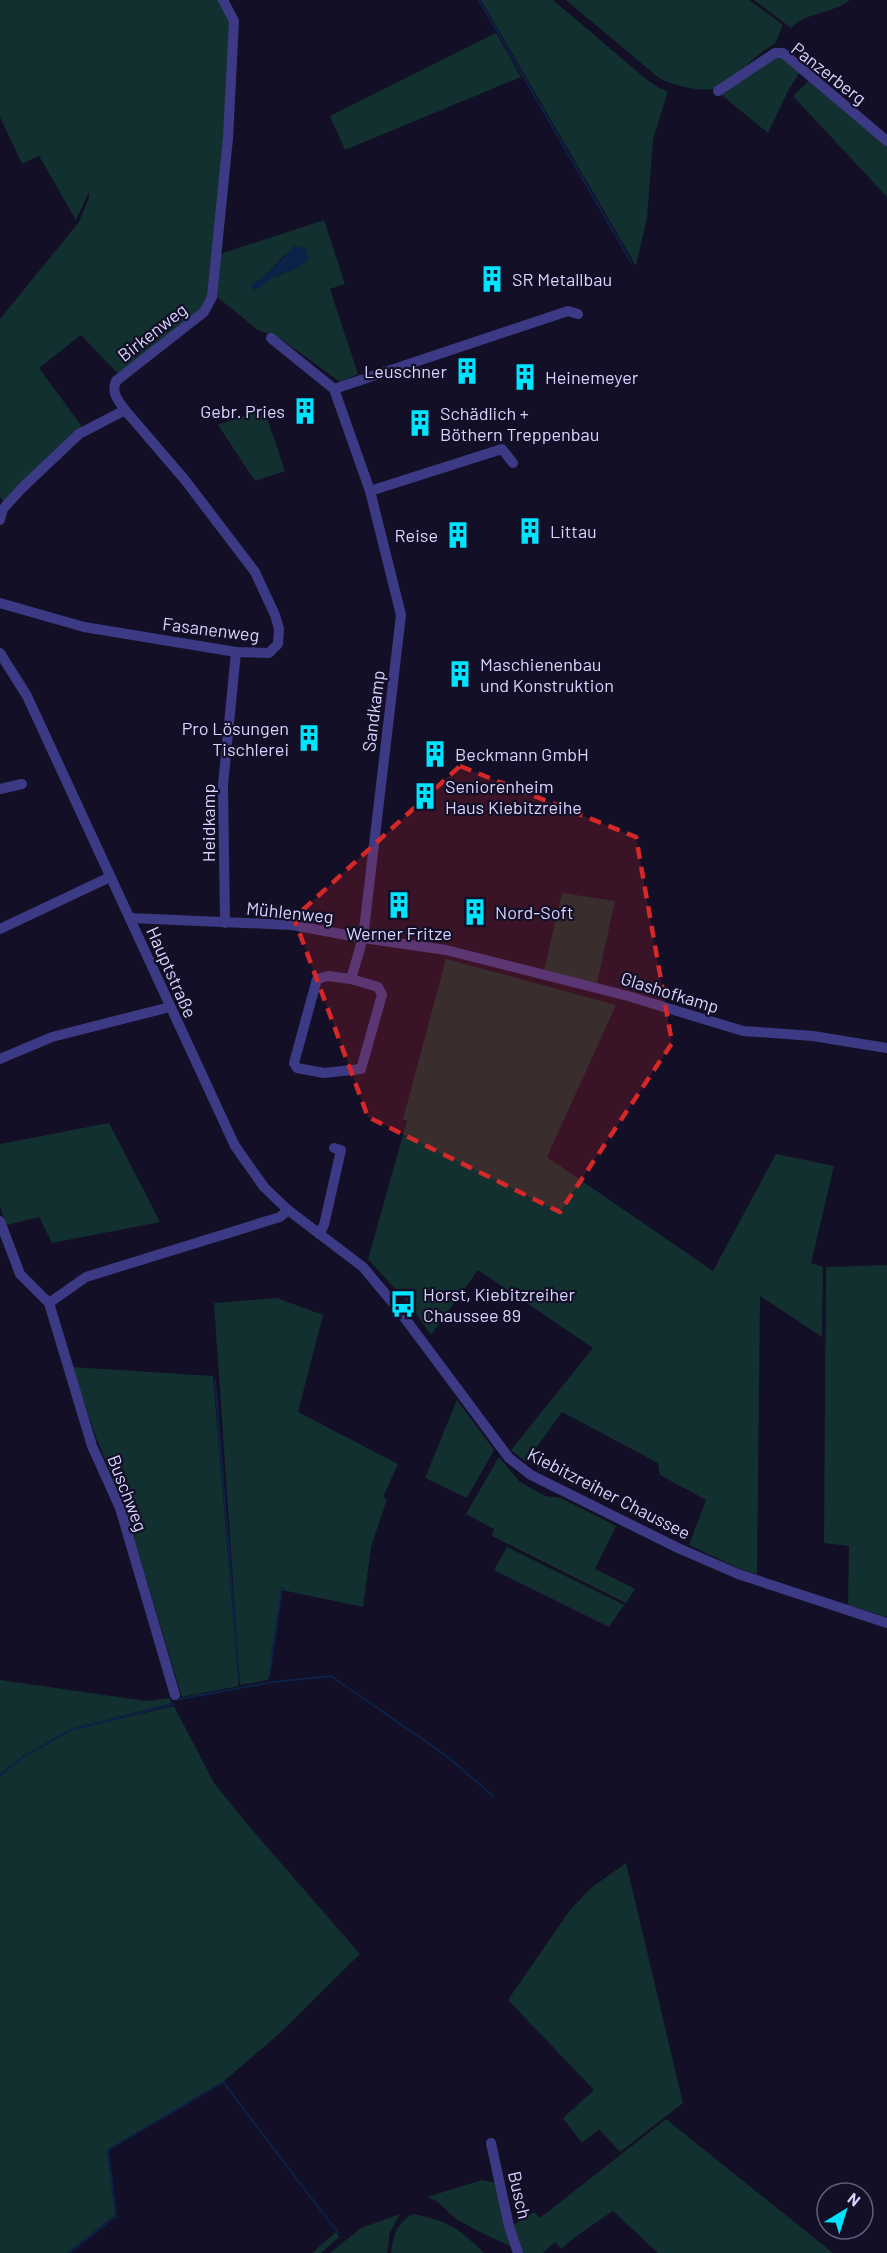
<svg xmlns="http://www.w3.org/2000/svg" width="887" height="2253" font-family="Barlow,sans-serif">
<rect width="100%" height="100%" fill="#130f26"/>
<g fill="#12302f" fill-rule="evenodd">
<path d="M0,0H220L231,22L226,137L209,296L201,310L119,375L81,335L39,368L83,428C51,449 29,476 5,505L0,496V319L79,222L89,198V192L76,220L39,156L22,164L0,117Z"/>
<polygon points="481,0 553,0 646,79 659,88 668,91 653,139 647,218 636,266"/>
<path d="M566,0H749L783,25L775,44L766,49C754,58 730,81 718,87C704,94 672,85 659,78Z"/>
<path d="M754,0H850C832,14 806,12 791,28Z"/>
<polygon points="496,33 521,77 345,150 330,116"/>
<polygon points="776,57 782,57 800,72 789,89 768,133 719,93"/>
<polygon points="810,80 887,144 887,197 793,96"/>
<path d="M324,220L345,284L330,289L358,374L340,382L280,338L258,330L216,296L220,254ZM284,255L298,268L252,285L268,273Z"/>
<polygon points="264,409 285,471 255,481 218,425"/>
<polygon points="562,893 615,901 597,983 544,970"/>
<polygon points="446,959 616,1005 547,1157 713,1271 776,1154 834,1166 811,1263 823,1267 822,1337 760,1296 757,1574 740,1569 689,1545 706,1500 660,1475 658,1463 562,1412 526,1462 511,1450 593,1348 478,1270 431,1335 409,1304 368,1259 407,1121 403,1119"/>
<polygon points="109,1123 160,1222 52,1243 39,1217 7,1225 0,1207 0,1144"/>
<polygon points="887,1265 887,1617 848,1605 849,1546 824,1543 826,1267"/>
<polygon points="277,1298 323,1315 298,1412 398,1464 383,1497 387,1499 371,1547 363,1607 282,1590 282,1586 268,1680 240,1685 214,1303"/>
<polygon points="72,1367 213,1376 239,1686 182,1697 125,1508 97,1440"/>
<polygon points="457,1400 494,1450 467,1498 425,1478"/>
<polygon points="499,1457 520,1482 545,1496 561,1498 616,1526 595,1569 635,1589 626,1603 492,1536 494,1529 466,1514"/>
<polygon points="507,1547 624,1605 609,1627 494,1570"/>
<polygon points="0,1680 146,1701 169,1698 172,1703 71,1729 23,1756 0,1774"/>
<polygon points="174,1706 214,1783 248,1825 360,1954 279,2034 224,2081 107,2150 115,2215 67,2253 0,2253 0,1776 24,1757 71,1730"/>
<polygon points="626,1863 683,2103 620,2152 599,2129 582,2143 563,2118 594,2090 508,2000 570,1910 591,1888"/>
<polygon points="666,2119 833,2253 658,2253 613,2211 575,2237 561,2249 555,2242 543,2253 520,2253 513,2225 534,2212 540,2218"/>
<path d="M482,2180L497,2183L511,2246C492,2238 475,2230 458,2220C445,2211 444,2203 427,2197Z"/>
<polygon points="400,2214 390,2232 387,2253 330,2253 361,2228"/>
<path d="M413,2214C449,2221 458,2228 484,2253H391C393,2235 397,2223 413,2214Z"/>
<polygon points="336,2232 339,2237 321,2253 312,2253"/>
</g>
<polygon fill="#0c2248" points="294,246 305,248 309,260 298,268 275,276 255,291 251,285 268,273"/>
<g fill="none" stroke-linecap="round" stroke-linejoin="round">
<g stroke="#0c2248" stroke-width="2">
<polyline points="479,0 631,262"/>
<polyline points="215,1380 239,1676"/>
<polyline points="269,1677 282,1587"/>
<polyline points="180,1699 273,1682 331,1676 448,1757 493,1796"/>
<polyline points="0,1775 23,1757 71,1730 173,1704"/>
<polyline points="69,2253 116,2216 108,2150 223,2082 338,2233"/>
</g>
<g stroke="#3d3a85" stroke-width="10">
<polyline points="718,91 775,53 783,53 887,141"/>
<polyline points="271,338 334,389 370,491 401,615 363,938 351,979"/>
<polyline points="334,389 568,311 578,314"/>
<polyline points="370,491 502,449 513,463"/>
<path d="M0,520L3,509L22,488L79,434L125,410C118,400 111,393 116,381L204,312L212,297L228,138L234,21L223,0"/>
<polyline points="0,603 84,627 236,652 269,653 278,644 279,629 275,615 255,572 185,480 125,410"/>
<polyline points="0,653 27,696 235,1146 264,1187 288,1210 363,1267 398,1309 509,1458 531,1475 678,1548 738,1574 887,1623"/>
<polyline points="0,789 22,784"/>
<polyline points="130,918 292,925 363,938 446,950 628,996 743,1031 813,1036 887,1048"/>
<polyline points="225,923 223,785 236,652"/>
<polyline points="0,929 110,877"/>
<polygon points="328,976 351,979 378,987 382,995 361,1069 324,1073 297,1068 294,1063 317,979"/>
<polyline points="0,1059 52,1037 170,1007"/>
<polyline points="0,1221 20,1274 49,1303 92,1446 120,1508 175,1695"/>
<polyline points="319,1234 324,1225 341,1150 334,1148"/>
<polyline points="49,1303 86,1277 280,1217 288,1210"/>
<polyline points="491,2143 509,2226 518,2253"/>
</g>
</g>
<path fill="#d62828" fill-opacity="0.2" stroke="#d62828" stroke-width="4.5" stroke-dasharray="12 8" stroke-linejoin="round" d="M460,766L636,837L672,1043L560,1212L368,1117L294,918Z"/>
<defs>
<symbol id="building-bare" viewBox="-9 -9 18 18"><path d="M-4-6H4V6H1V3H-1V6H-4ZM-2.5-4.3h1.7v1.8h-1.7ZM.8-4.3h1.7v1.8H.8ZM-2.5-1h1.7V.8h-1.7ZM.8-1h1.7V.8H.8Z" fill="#00e5ff" stroke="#130f26" stroke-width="2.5" paint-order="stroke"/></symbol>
<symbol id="bus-bare" viewBox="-9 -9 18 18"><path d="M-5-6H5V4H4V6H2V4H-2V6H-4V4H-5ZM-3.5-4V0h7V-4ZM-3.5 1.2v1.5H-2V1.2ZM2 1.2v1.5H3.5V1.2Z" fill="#00e5ff" stroke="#130f26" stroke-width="2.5" paint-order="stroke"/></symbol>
</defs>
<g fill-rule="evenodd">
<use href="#building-bare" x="473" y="260" width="38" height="38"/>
<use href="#building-bare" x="448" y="352" width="38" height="38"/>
<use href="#building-bare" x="506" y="358" width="38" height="38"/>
<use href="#building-bare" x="286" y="392" width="38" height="38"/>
<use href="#building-bare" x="401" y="404" width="38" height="38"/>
<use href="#building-bare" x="511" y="512" width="38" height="38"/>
<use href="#building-bare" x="439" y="516" width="38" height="38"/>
<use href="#building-bare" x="441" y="655" width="38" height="38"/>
<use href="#building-bare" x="290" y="719" width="38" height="38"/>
<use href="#building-bare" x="416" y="735" width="38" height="38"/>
<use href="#building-bare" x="406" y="777" width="38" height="38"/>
<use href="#building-bare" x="380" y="886" width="38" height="38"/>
<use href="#building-bare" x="456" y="893" width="38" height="38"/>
<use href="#bus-bare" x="384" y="1285" width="38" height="38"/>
</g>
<g text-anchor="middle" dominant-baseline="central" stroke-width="4.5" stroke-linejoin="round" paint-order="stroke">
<g font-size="18" fill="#d9d4ff" stroke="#130f26">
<text transform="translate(829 73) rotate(38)">Panzerberg</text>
<text transform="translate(152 332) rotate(-38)">Birkenweg</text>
<text transform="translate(211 629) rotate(7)">Fasanenweg</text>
<text transform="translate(373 711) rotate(-83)">Sandkamp</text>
<text transform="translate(208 823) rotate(-90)">Heidkamp</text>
<text transform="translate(290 912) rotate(6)">Mühlenweg</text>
<text transform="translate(172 972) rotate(66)">Hauptstraße</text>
<text transform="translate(670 992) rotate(17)">Glashofkamp</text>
<text transform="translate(128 1493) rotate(69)">Buschweg</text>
<text transform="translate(609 1493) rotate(27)">Kiebitzreiher Chaussee</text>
<text transform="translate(520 2195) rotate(77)">Busch</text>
</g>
<g font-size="18" fill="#d9d4ff" stroke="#130f26" text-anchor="start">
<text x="512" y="279">SR Metallbau</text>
<text x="447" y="371" text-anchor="end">Leuschner</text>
<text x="545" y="377">Heinemeyer</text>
<text x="285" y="411" text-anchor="end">Gebr. Pries</text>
<text x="440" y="413">Schädlich +<tspan x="440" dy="21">Böthern Treppenbau</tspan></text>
<text x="550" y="531">Littau</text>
<text x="438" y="535" text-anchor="end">Reise</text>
<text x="480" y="664">Maschienenbau<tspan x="480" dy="21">und Konstruktion</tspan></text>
<text x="289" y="728" text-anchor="end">Pro Lösungen<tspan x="289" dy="21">Tischlerei</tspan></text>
<text x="455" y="754">Beckmann GmbH</text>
<text x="445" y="786">Seniorenheim<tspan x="445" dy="21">Haus Kiebitzreihe</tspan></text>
<text x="495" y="912">Nord-Soft</text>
<text x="399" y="933" text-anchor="middle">Werner Fritze</text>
<text x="423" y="1294">Horst, Kiebitzreiher<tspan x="423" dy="21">Chaussee 89</tspan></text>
</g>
</g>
<g transform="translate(845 2211) rotate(38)"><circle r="28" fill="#130f26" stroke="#625e7d" stroke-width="1.5"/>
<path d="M0-4.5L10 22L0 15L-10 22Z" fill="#00e5ff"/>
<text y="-9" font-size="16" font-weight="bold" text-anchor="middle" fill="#d9d4ff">N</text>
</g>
</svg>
